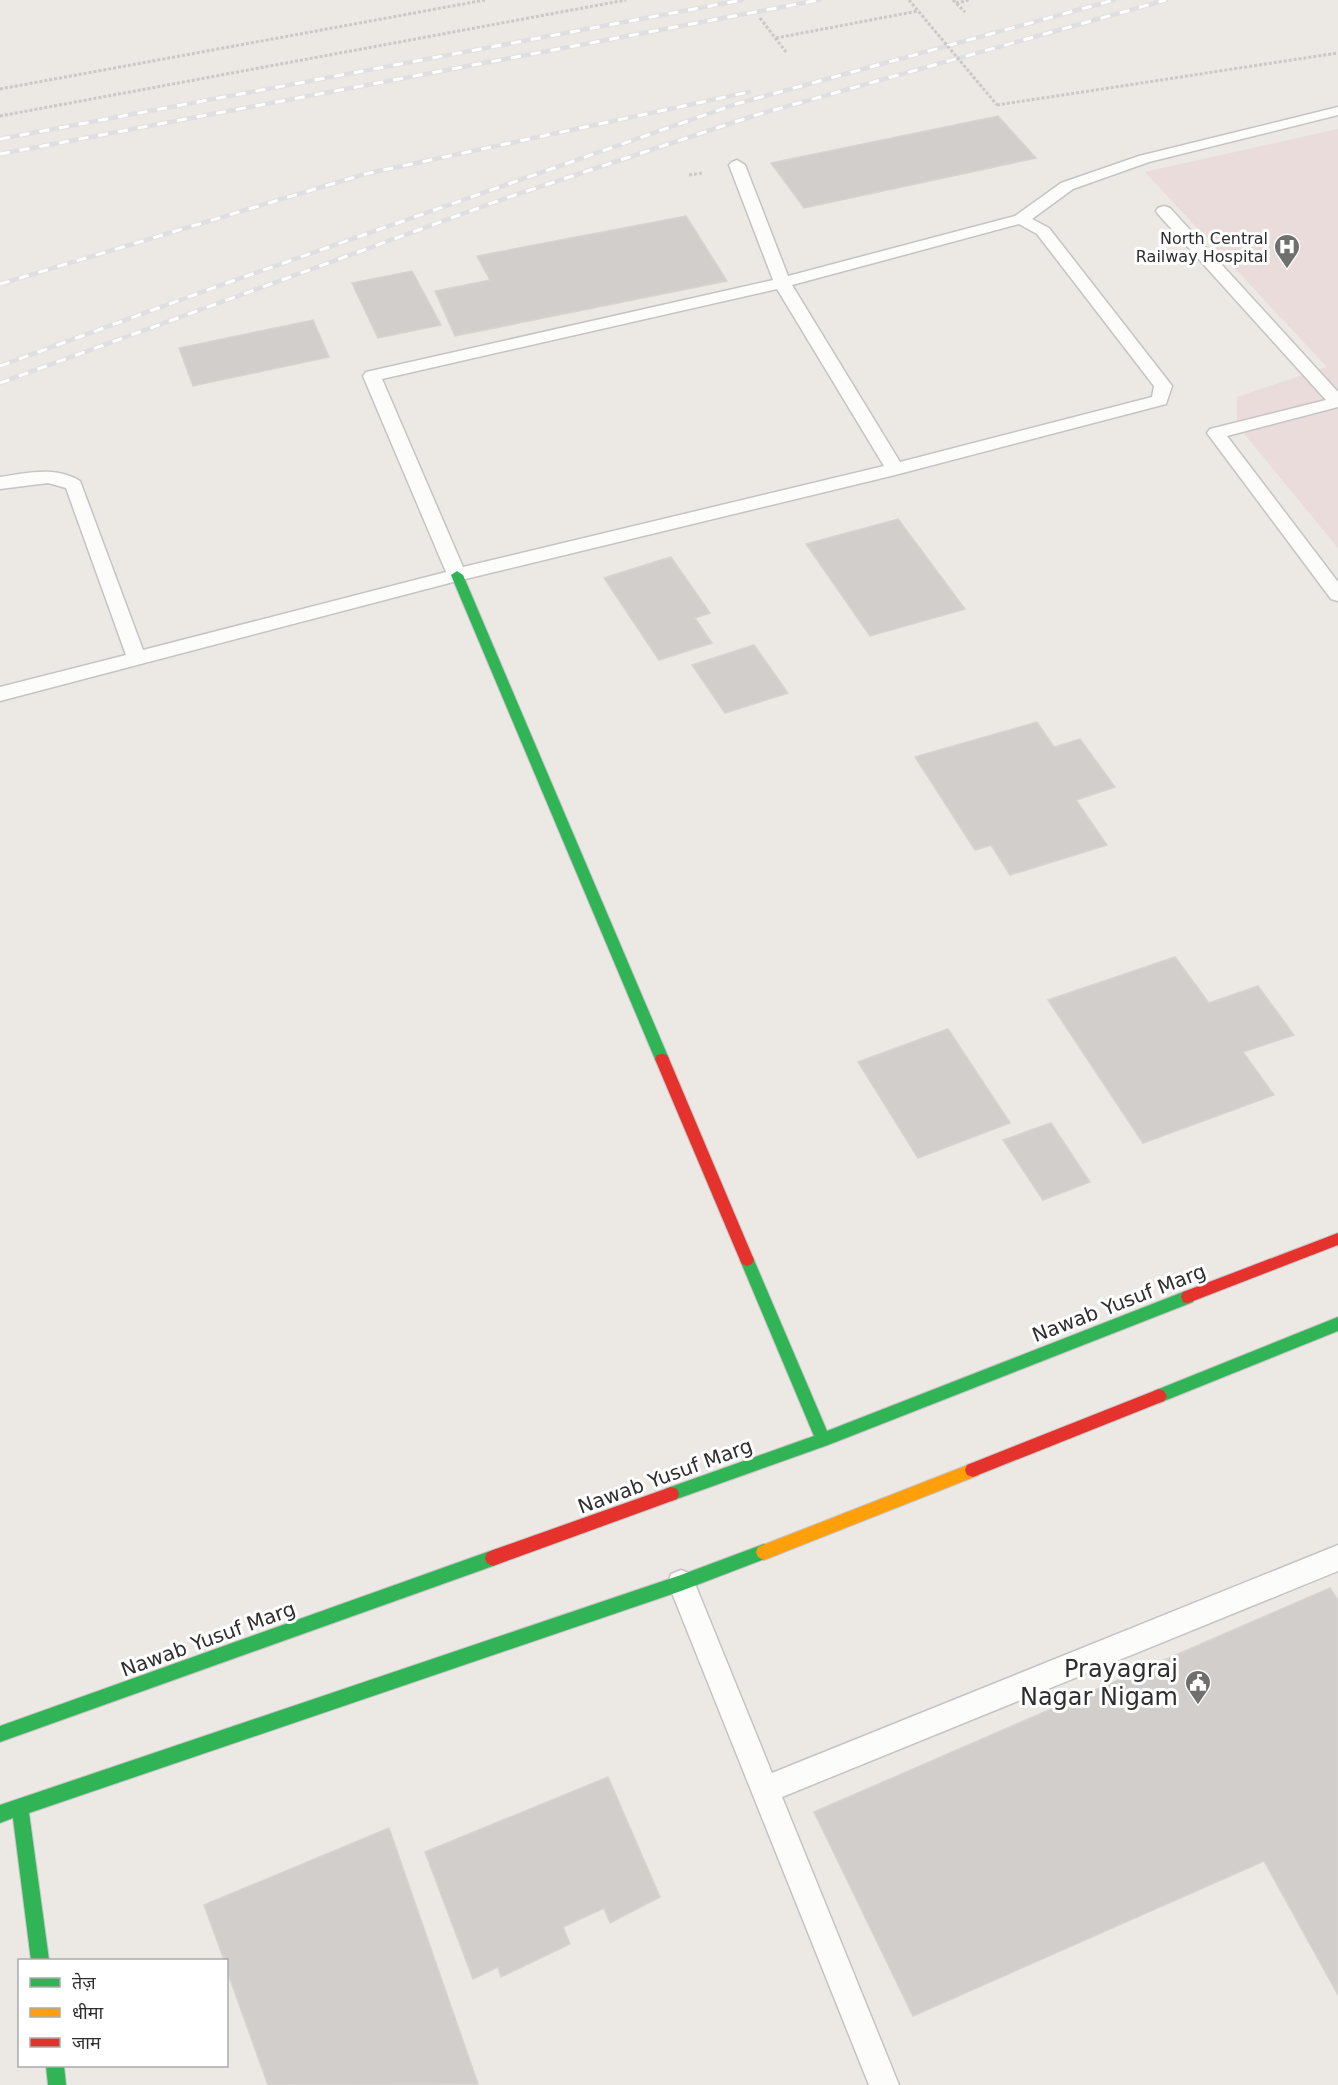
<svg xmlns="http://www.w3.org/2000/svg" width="1338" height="2085" font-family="'DejaVu Sans','Noto Sans Devanagari',sans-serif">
<rect width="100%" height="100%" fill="#ece8e4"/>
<polygon fill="#e9dcdb" points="1338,129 1338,548 1237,425 1237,397 1327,367 1145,172"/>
<g fill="#d1cecb" stroke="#d7d4d0" stroke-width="1.5">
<polygon points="998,116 1036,158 804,208 771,163"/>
<polygon points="686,216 727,281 455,336 435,291 490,280 477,256"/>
<polygon points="412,271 441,325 378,338 352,283"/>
<polygon points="313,320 329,357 193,386 179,348"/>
<polygon points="898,519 965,609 870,636 806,544"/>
<polygon points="671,557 710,613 695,618 712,643 659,660 604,578"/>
<polygon points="754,645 788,693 725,713 692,665"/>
<polygon points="1037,722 1054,747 1080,739 1115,787 1076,800 1107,845 1010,875 991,845 975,850 915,757"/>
<polygon points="1175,957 1209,1003 1258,986 1294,1035 1243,1052 1274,1095 1143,1143 1048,1000"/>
<polygon points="948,1029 1010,1123 918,1158 858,1062"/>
<polygon points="1051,1123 1090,1182 1043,1200 1003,1140"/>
<polygon points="1330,1588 1338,1600 1338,1995 1264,1861 913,2016 814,1812"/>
<polygon points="608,1777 660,1897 610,1923 604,1908 563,1927 570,1944 501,1977 498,1967 473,1979 425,1852"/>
<polygon points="389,1828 478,2084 268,2085 226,1968 226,1960 224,1960 204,1905"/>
</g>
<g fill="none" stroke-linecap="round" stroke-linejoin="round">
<defs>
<g id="lane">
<path d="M1338,107V115L1149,162L1073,189L1032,219L1049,228L1169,382L1172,386L1166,404L895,475L457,581L0,701V687L126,655L66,488L48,483L0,489V477C28,473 55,466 80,481L143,650L446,572L363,376L366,372L773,280L729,165L732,162L737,160L745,165L788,276L1015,216L1061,183L1139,156ZM1019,224L1037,234L1154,386L1152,397L900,462L792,285ZM777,289L884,466L463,567L382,379Z"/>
<polygon points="1164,206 1170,208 1338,392 1338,407 1227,436 1338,582 1338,601 1331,599 1207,433 1210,429 1326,400 1158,214 1156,211 1158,208"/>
<polygon points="1338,1545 1338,1571 782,1797 899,2085 869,2085 668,1583 671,1574 681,1570 691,1574 772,1773"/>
</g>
<g id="fast">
<polygon points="457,571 463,575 669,1059 667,1063 657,1063 655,1059 451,575"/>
<polygon points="747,1254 752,1256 754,1260 827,1431 1183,1292 1188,1291 1193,1292 1195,1297 1193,1302 828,1445 671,1501 665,1499 663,1494 665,1489 814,1436 740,1260 742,1256"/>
<polygon points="1338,1317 1338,1331 1159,1403 1154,1401 1151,1396 1154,1391"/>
<polygon points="764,1544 770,1547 772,1552 770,1557 681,1591 29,1813 49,1960 31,1960 13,1818 0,1823 0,1805 681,1575"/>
<polygon points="493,1550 499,1553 501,1558 499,1563 493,1566 0,1742 0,1726"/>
<polygon points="46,2066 64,2066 66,2085 48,2085"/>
</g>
<polygon id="slow" points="973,1463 979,1465 981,1470 979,1475 764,1560 758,1557 756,1552 758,1547"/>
<g id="jam">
<polygon points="662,1054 667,1055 669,1059 754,1260 752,1264 747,1266 742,1264 740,1260 655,1059 657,1055"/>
<polygon points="1338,1233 1338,1245 1188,1303 1183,1302 1181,1297 1183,1292"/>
<polygon points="1159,1389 1164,1391 1167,1396 1164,1401 973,1477 967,1475 965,1470 967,1465"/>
<polygon points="671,1487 677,1489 679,1494 677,1499 493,1566 487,1563 485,1558 487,1553 493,1550"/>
</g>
</defs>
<use href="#lane" stroke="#c5c4c5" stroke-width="3"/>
<use href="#fast" stroke="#c5c4c5" stroke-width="2"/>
<use href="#slow" stroke="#c5c4c5" stroke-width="2"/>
<use href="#jam" stroke="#c5c4c5" stroke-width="2"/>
<g stroke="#c9c9c8" stroke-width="3" stroke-dasharray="3 2" stroke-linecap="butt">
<polyline points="953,0 965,12"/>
<polyline points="956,3 969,0"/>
<polyline points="760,18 786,52"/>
<polyline points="776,38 918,11"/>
<polyline points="0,89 485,0"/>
<polyline points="997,105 1338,53"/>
<polyline points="0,116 626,0"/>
<polyline points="689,175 703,173"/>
</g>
<use href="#lane" fill="#fcfcfb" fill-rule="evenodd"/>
<use href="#fast" fill="#30b455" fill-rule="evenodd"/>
<use href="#slow" fill="#ff9f0a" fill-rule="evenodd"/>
<use href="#jam" fill="#e5322d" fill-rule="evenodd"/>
<defs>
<g id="rail">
<polyline points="0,139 742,0"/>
<polyline points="0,154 819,0"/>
<polyline points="0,284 365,174 749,92"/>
<polyline points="0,366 221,285 736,104 1114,0"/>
<polyline points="0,383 506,198 756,115 1166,0"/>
</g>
</defs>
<use href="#rail" stroke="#dfdfe1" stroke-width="4.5"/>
<use href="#rail" stroke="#fff" stroke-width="3" stroke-dasharray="10" stroke-linecap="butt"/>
<polyline stroke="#c9c9c8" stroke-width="3" stroke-dasharray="3 2" stroke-linecap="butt" points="909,0 997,105"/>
</g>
<defs>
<symbol id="hospital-pin" viewBox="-11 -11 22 30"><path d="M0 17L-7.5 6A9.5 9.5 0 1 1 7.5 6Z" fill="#706f6e" stroke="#fff"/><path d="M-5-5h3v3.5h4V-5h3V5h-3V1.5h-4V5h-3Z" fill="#fff"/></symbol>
<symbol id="civic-pin" viewBox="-11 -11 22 30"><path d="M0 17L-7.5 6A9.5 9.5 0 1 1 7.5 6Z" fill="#706f6e" stroke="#fff"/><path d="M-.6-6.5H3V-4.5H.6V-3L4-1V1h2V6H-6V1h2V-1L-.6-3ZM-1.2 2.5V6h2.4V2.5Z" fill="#fff"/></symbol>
</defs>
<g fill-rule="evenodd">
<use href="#hospital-pin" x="1272" y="232" width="30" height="40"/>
<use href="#civic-pin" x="1183" y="1668" width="30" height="40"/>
</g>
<g text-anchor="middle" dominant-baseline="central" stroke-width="6" stroke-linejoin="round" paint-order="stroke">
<g font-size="16" fill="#2e2e2e" stroke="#fff" text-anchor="end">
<text x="1268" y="238">North Central<tspan x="1268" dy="18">Railway Hospital</tspan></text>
</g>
<g font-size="20" fill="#2e2e2e" stroke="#fff">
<text transform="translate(1119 1303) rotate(-21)">Nawab Yusuf Marg</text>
<text transform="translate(665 1476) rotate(-20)">Nawab Yusuf Marg</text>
<text transform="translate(208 1639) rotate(-20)">Nawab Yusuf Marg</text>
</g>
<g font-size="24" fill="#2e2e2e" stroke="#fff" text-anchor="end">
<text x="1178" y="1669">Prayagraj<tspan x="1178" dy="28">Nagar Nigam</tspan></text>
</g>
</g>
<rect x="18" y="1959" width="210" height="108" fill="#ffffff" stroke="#ababab" stroke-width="1.5"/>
<rect x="30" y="1978" width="30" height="9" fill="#30b455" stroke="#ababab" stroke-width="1.5"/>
<text x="72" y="1989" font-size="18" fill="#2e2e2e">तेज़</text>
<rect x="30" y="2008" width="30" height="9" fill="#ff9f0a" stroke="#ababab" stroke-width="1.5"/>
<text x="72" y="2019" font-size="18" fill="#2e2e2e">धीमा</text>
<rect x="30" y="2038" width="30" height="9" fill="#e5322d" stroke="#ababab" stroke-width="1.5"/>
<text x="72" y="2049" font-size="18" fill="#2e2e2e">जाम</text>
</svg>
